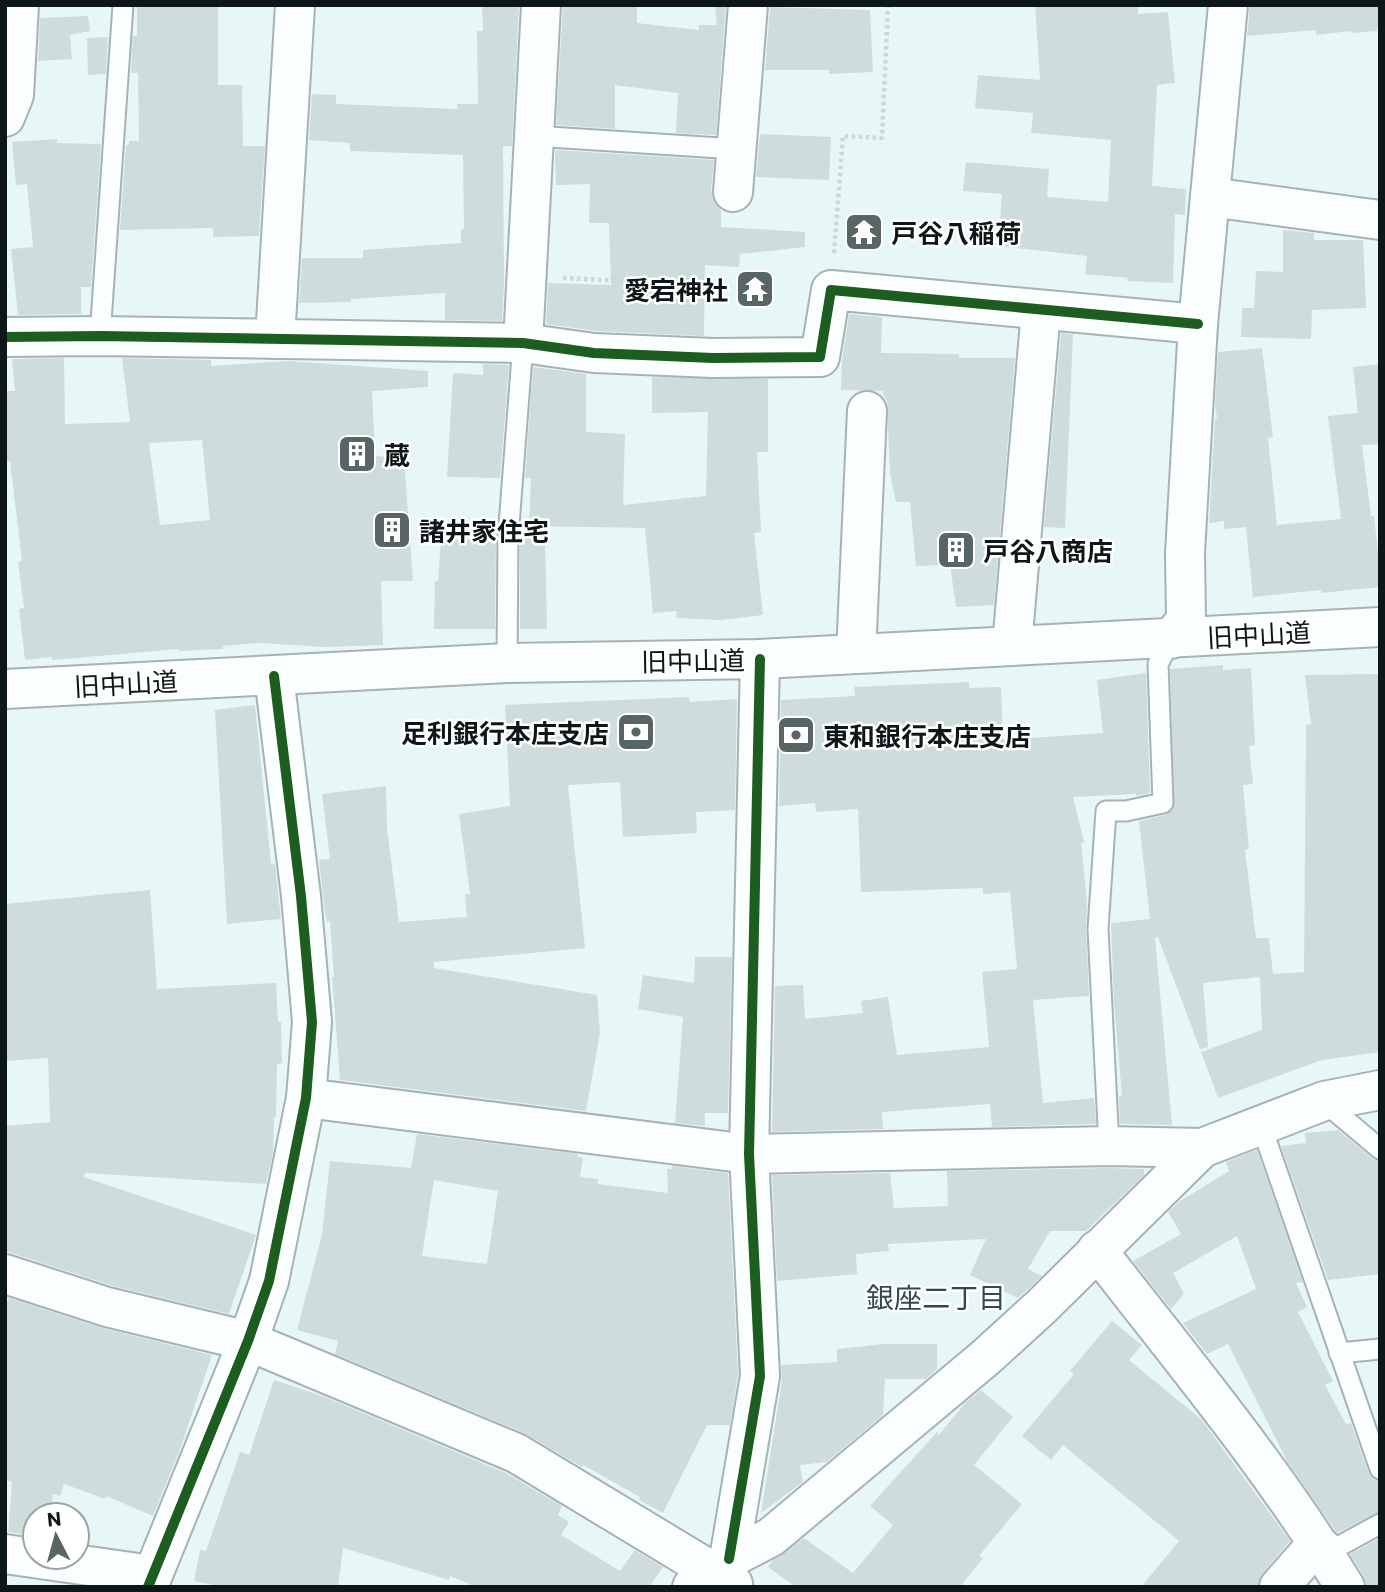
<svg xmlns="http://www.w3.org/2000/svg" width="1385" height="1592" font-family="Commissioner,'Noto Sans JP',sans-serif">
<rect width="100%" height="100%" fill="#e7f7f7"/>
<g fill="#cfdcdc" fill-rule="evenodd">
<polygon points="137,5 218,5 218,85 242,85 243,146 265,146 259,236 213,237 213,228 120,230 126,145 129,145 129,141 139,141 138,73 131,73 133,36 137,36"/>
<polygon points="482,5 519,5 512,146 503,146 504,282 502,321 445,320 445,293 351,299 351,302 299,303 302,258 363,258 363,250 461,243 461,229 464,229 463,155 350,151 350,143 309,140 312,94 336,95 336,104 458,109 457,104 478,104 477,31 483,31"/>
<polygon points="563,5 637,6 637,23 699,30 699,25 717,25 715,5 726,6 716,135 676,133 678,93 615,85 615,129 556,125"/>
<polygon points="1035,5 1138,5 1138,14 1168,12 1175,83 1157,85 1152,186 1186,189 1185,215 1175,214 1173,283 1127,281 1128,278 1085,274 1087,256 998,246 1002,194 963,191 966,162 1049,169 1047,197 1108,202 1111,140 1031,133 1033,113 975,108 978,75 1040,80"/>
<polygon points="1250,5 1380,5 1380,28 1377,28 1377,31 1351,33 1351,31 1316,35 1315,30 1247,36"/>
<polygon points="770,7 870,10 873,72 829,74 829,70 765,70"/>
<polygon points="88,16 90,31 70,35 72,59 38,61 40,18"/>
<polygon points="108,37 106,74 88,75 87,38"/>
<polygon points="760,134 831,137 829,180 756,177"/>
<polygon points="57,139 57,143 101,144 91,287 81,287 81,314 18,315 11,249 33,247 27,184 16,185 12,142"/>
<polygon points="555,150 714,160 711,191 714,202 721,210 721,227 805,232 805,247 740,254 739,267 705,265 704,336 596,331 546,324 548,283 611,285 609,223 589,223 590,184 556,185"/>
<polygon points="1283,230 1314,233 1314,240 1363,240 1366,308 1312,310 1311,339 1241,337 1242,308 1254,308 1256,271 1283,272"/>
<polygon points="849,314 882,317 881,353 959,354 959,358 1015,358 994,605 956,607 950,565 916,566 910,502 896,502 890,474 887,402 882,391 841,390 842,360"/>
<polygon points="1061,333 1073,334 1065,528 1044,527"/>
<polygon points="1262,348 1273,437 1268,438 1277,525 1341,519 1328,416 1358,413 1353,367 1380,364 1380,444 1362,445 1371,516 1374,516 1378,553 1380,553 1380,587 1321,593 1321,590 1253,597 1246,527 1224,529 1224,521 1209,523 1215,419 1217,418 1215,404 1218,352"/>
<path d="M64,358L65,424L130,422L122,358L211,360V366L289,361L428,371V387L372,391L375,456L404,458L413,581H381L383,645L323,647L260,643L223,646V649L179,651V649L52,660V657L25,660L19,609L24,608L18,562L22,561L10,461H5V391H15L12,359ZM202,440L210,520L160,525L149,443Z"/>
<polygon points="483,364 509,365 500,478 447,477 453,373 483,375"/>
<polygon points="533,367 586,374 586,432 625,434 623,505 706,496 708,412 652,413 652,377 768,379 768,452 757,452 761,532 754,533 763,615 721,620 676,618 677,611 653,613 645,528 529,526 531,478 525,478"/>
<polygon points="545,536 547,629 520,629 520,537"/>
<polygon points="496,538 495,629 434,629 435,581 438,581 441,540"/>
<polygon points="1223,665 1223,670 1251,668 1255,745 1249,746 1253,784 1243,785 1249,849 1245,850 1256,938 1269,938 1273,974 1304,972 1306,725 1311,724 1305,675 1380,674 1380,1052 1322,1060 1218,1098 1201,1052 1262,1030 1260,977 1203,983 1208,1047 1200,1049 1158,937 1155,938 1172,1125 1120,1124 1119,1096 1122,1096 1114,1003 1111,923 1150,919 1139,821 1166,815 1174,808 1170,669"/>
<polygon points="1146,673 1150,793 1136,796 1136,794 1073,797 1084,842 1081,843 1087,903 1086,930 1089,996 1033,1000 1043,1103 1094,1098 1096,1124 992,1127 990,1104 882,1112 883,1129 772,1132 775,986 803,985 805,1019 863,1013 861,1001 888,997 897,1055 989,1047 982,972 1017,969 1010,892 983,894 983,888 861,892 858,809 816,812 815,803 779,806 781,700 855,696 854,687 969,682 969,688 1001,687 1003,740 1103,733 1097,680"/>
<polygon points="689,697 690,702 737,699 735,810 696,812 697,833 623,837 620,782 568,785 585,948 434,962 434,968 597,995 600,1033 586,1111 340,1080 332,977 334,977 330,921 327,922 325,914 319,860 330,859 322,794 386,786 387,828 399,922 467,917 465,894 470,894 459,814 510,806 505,705"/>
<polygon points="255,705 271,864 275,864 281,919 227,924 215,710"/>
<polygon points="150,890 157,989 276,983 278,1022 281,1022 282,1063 277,1064 276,1117 274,1117 273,1153 266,1184 85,1173 84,1177 256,1235 229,1314 113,1286 5,1251 5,1126 50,1122 48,1058 5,1061 5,904"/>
<polygon points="695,957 732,957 728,1113 705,1113 705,1126 675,1123 683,1017 638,1009 643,975 694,983"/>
<polygon points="1338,1130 1372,1158 1380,1161 1380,1274 1328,1280 1281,1146 1306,1143 1305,1133"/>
<path d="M417,1134L578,1154V1157L583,1158L580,1177L598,1179V1184L668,1193L667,1169H672V1166L728,1173L738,1375L730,1425H707L663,1513L639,1500L640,1497L583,1465L582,1467L524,1433L335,1354L338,1341L297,1330L322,1235L330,1161L411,1168ZM434,1180L498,1191L487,1264L422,1256Z"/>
<polygon points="1257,1150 1303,1282 1296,1283 1307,1307 1298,1312 1333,1381 1325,1385 1346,1424 1351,1423 1369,1474 1373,1479 1380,1481 1380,1512 1337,1533 1288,1463 1228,1344 1207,1354 1183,1323 1256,1289 1237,1236 1173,1273 1184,1294 1171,1309 1133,1261 1181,1234 1168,1212 1180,1201 1229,1171 1226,1162"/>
<polygon points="1109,1168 1144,1169 1144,1175 1086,1231 1050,1231 1028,1269 1042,1276 1018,1298 970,1275 986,1239 888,1244 889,1251 856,1254 857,1274 777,1281 772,1175 890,1173 894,1208 948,1206 947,1171"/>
<polygon points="9,1298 102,1328 212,1355 179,1452 153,1516 106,1496 105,1499 64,1484 60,1496 53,1494 51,1515 35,1515 35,1536 8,1532 12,1482 5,1480 5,1308"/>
<polygon points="1112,1321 1142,1345 1129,1360 1202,1420 1290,1541 1263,1573 1258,1587 1141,1587 1179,1541 1063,1445 1051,1460 1022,1436 1074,1374 1070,1371"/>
<polygon points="883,1344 937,1344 937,1369 926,1379 885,1379 883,1415 827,1462 800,1465 803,1482 761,1513 782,1380 781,1365 837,1362 837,1349"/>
<polygon points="274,1380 325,1397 506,1473 562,1506 558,1515 569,1522 561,1535 620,1571 635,1550 663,1567 649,1587 476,1587 450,1576 449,1580 343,1548 338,1587 222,1587 194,1581 200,1550 206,1551 240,1452 249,1455"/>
<polygon points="981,1390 1013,1417 974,1465 1022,1504 979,1556 983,1558 960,1587 796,1587 768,1567 772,1561 804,1538 853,1573 893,1525 870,1506 938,1431 938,1436 966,1402"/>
<polygon points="1380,1538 1380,1587 1367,1587 1363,1575 1350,1554"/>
</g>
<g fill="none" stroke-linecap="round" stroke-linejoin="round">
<defs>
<g id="service">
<polyline points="534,136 736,149"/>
<polyline points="100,336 123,5"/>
<polyline points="507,663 508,538 523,343"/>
<polyline points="1324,1102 1380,1149"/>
<polyline points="1261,1125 1380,1469"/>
<polyline points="1109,1146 1098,929 1106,811 1126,811 1163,803 1158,664 1171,639"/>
<polyline points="1339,1353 1380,1349"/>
<polyline points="1322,1548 1334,1549 1380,1524"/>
</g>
<g id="minor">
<polyline points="5,117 14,95 19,5"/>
<polyline points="733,192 748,5"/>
<polyline points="1210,197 1380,220"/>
<polyline points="5,337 100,336 523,343 594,353 713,358 820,357 831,290 1198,324"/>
<polyline points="275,339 295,5"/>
<polyline points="523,343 541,5"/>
<polyline points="1171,639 1186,620 1185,553 1198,324 1228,5"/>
<polyline points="1012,646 1041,310"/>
<polyline points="856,654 867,411"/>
<polyline points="306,1098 749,1154 1109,1146 1202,1148"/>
<path d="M1097,1250C1182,1360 1273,1468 1345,1587"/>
<polyline points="5,1274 107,1307 248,1341 516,1453 733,1584"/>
<polyline points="5,1554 152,1575"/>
<polyline points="729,1559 760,1376 749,1154 760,659"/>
<polyline points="692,1587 729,1559 771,1537 985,1358 1041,1307 1202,1148 1324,1101 1380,1090"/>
<polyline points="1279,1587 1307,1555 1322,1548"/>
</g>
<polyline id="tertiary" points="148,1587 248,1341 269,1281 306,1098 312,1022 301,896 274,676"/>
<polyline id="secondary" points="5,689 507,663 760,659 1380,627"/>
</defs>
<use href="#service" stroke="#a7b3b3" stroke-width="23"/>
<use href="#minor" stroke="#a7b3b3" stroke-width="42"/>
<use href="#tertiary" stroke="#a7b3b3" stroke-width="42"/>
<use href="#secondary" stroke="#a7b3b3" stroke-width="42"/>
<g stroke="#d0d5d5" stroke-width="4.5" stroke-dasharray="3.5 3.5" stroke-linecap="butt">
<polyline points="834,253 843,136 882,138 888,5"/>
<polyline points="563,278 731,286"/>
</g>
<use href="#service" stroke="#fbfefe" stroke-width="19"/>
<use href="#minor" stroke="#fbfefe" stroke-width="38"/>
<use href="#tertiary" stroke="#fbfefe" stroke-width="38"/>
<use href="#secondary" stroke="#fbfefe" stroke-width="38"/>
<defs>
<g id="cycleway">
<polyline points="5,337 100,336 523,343 594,353 713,358 820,357 831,290 1198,324"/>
<polyline points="729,1559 760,1376 749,1154 760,659"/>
<polyline points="148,1587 248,1341 269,1281 306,1098 312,1022 301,896 274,676"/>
</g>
</defs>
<use href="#cycleway" stroke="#fff" stroke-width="15"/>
<use href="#cycleway" stroke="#1b5e20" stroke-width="10"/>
</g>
<defs>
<symbol id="temple-square" viewBox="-11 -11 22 22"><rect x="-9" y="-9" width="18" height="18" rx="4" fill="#596565" stroke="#fff"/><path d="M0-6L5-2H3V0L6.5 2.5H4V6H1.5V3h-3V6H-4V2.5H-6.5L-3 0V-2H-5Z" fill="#fff"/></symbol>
<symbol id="building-square" viewBox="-11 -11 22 22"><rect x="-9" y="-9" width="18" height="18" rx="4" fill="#596565" stroke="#fff"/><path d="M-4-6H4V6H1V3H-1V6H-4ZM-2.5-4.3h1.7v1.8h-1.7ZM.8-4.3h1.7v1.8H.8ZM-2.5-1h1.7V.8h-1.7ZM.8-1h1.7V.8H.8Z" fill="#fff"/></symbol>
<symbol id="bank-square" viewBox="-11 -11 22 22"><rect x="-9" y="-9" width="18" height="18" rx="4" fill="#596565" stroke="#fff"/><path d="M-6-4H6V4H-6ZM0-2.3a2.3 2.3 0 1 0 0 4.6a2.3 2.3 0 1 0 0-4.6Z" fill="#fff"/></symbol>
</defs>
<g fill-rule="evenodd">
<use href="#temple-square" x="842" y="210" width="44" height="44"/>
<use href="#temple-square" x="733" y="267" width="44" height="44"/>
<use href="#building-square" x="335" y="432" width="44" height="44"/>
<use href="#building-square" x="370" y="508" width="44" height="44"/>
<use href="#building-square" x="934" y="528" width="44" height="44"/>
<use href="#bank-square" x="614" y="710" width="44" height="44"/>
<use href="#bank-square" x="774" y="713" width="44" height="44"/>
</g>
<g text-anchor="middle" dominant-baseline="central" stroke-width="5" stroke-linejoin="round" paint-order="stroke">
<g font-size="26" font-weight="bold" fill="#0d1717" stroke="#fff" text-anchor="start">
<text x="891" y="232">戸谷八稲荷</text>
<text x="728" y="289" text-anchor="end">愛宕神社</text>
<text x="384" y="454">蔵</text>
<text x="419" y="530">諸井家住宅</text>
<text x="983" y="550">戸谷八商店</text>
<text x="609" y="732" text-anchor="end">足利銀行本庄支店</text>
<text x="823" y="735">東和銀行本庄支店</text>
</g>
<g font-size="26" fill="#0d1717" stroke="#fff">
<text transform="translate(1259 634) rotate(-3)">旧中山道</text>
<text transform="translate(693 660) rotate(-1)">旧中山道</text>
<text transform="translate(126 683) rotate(-3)">旧中山道</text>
</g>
<g font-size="28" fill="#324a4a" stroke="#fff">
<text x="936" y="1297">銀座二丁目</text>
</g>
</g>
<rect width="1385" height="1592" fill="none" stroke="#0d1717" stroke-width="14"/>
<g transform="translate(56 1536) rotate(354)"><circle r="33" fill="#ffffff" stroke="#9ea2a2" stroke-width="2"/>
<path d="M0-5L12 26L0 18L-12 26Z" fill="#596565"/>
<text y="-10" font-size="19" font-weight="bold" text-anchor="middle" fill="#0d1717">N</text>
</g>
</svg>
